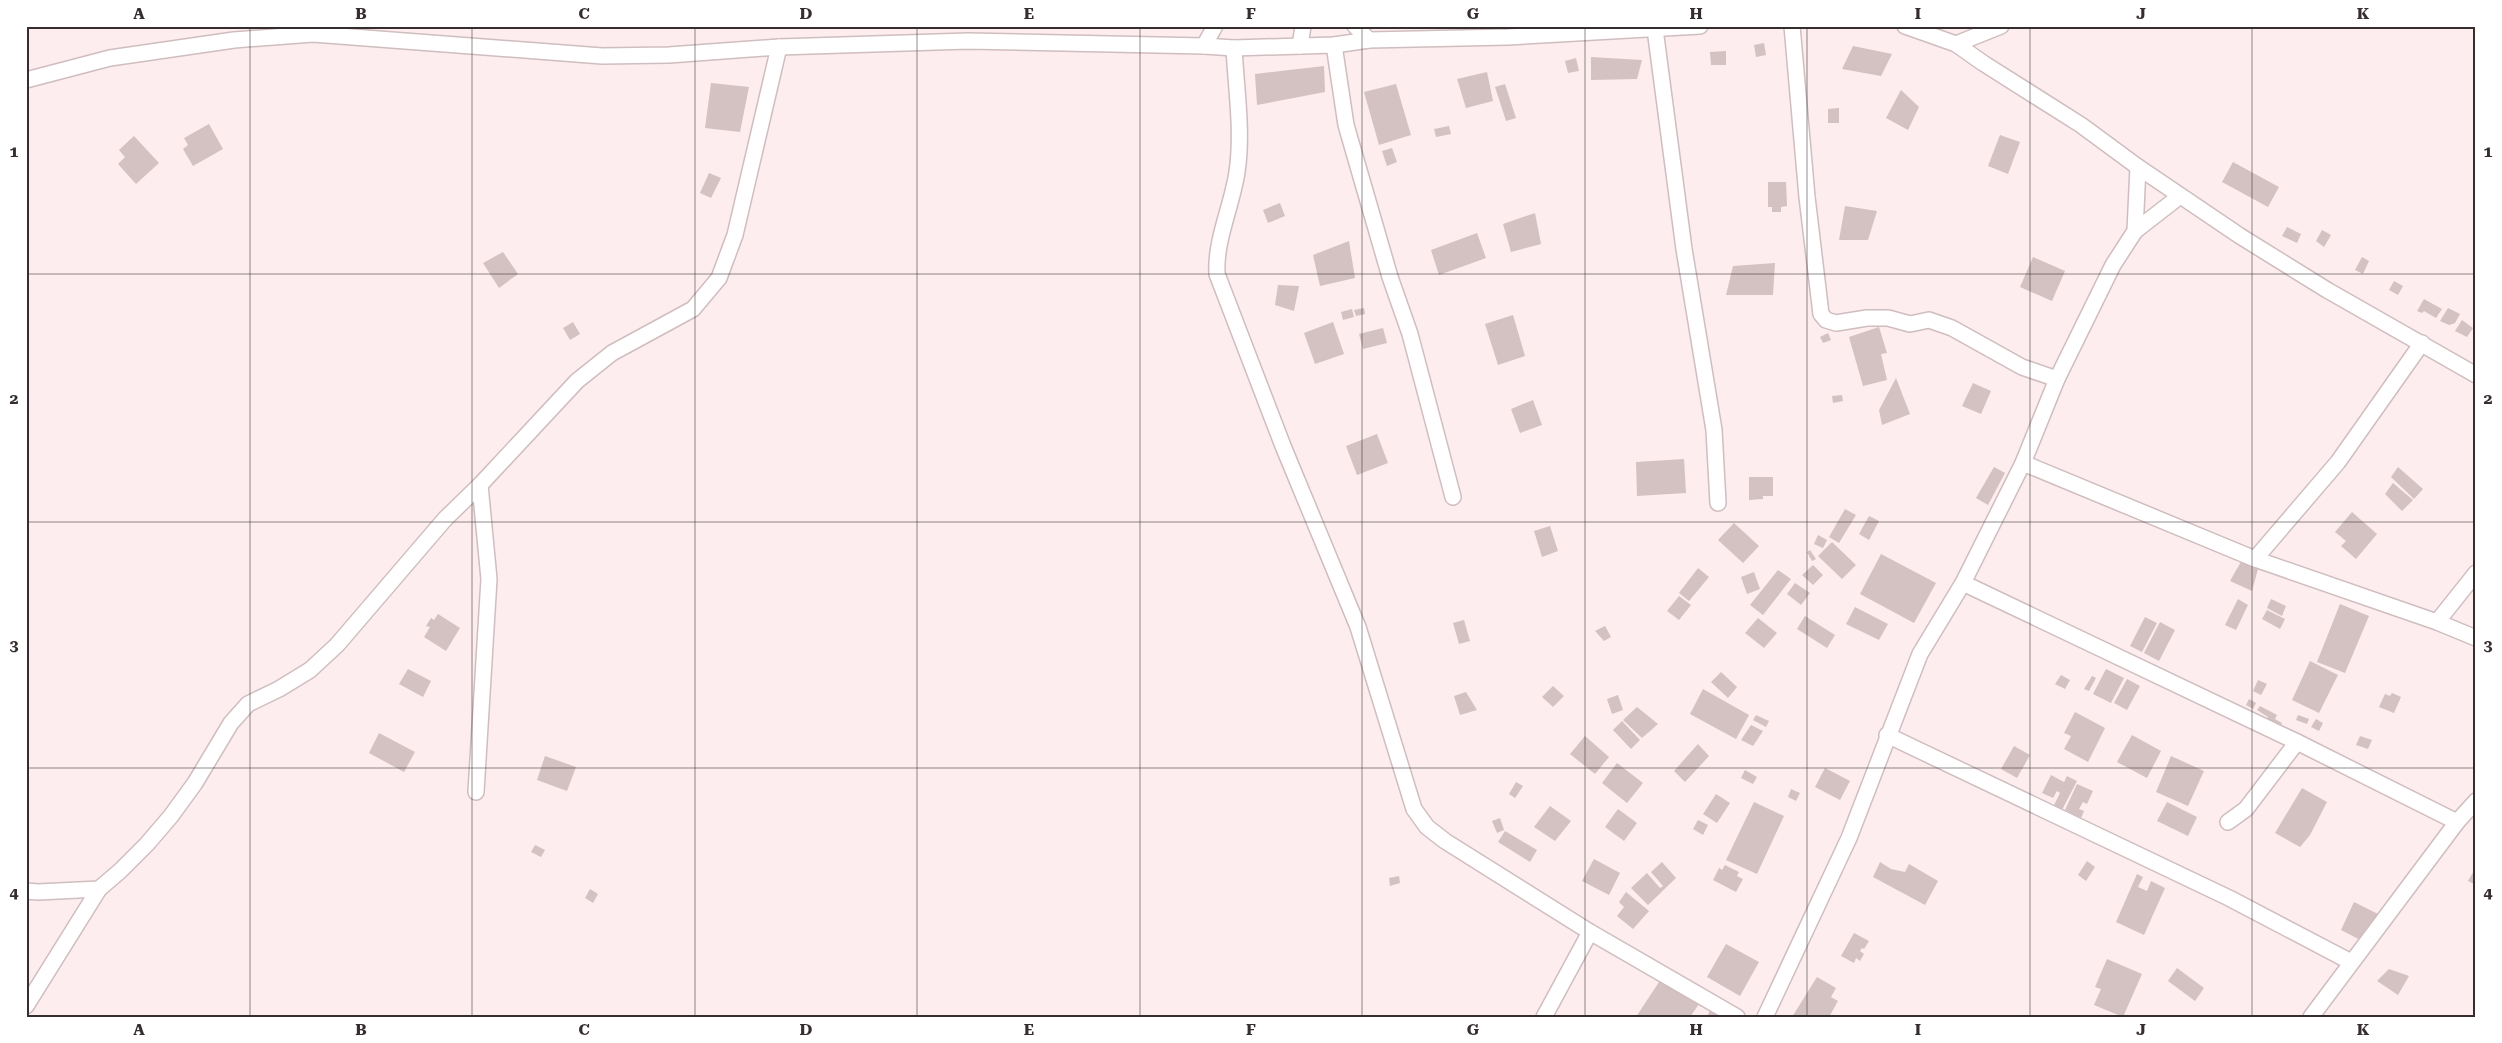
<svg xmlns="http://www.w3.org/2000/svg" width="2502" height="1043" font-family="'Roboto Serif',serif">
<rect width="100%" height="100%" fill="#fdedee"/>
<g fill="#d4c1c2">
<polygon points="1764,43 1766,55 1756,57 1754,45"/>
<polygon points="1853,46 1892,54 1881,76 1842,69"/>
<polygon points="1726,51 1726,65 1711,65 1710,52"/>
<polygon points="1591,57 1642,60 1637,79 1591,80"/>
<polygon points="1576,58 1579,71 1568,73 1565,61"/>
<polygon points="1324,66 1325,92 1257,105 1255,74"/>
<polygon points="1487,72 1493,101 1466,108 1457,79"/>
<polygon points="711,83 749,87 740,132 705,128"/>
<polygon points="1396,84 1411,135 1379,145 1364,92"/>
<polygon points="1505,84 1516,118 1506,121 1495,87"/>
<polygon points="1901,90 1919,107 1908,130 1886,118"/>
<polygon points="1839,108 1839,123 1828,123 1828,109"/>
<polygon points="209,124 223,149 193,166 183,149 188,145 184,138"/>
<polygon points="1449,126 1451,134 1436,137 1434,129"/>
<polygon points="2000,135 2020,142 2008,174 1988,166"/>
<polygon points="134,136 159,163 136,184 118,164 125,157 119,150"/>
<polygon points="1392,148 1397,162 1387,166 1382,151"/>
<polygon points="2233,162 2279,187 2268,207 2222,182"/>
<polygon points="709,173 721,178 711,198 700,193"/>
<polygon points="1768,182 1786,182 1787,206 1781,207 1781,212 1772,212 1772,207 1768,207"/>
<polygon points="1280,203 1285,216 1268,223 1263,210"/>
<polygon points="1845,206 1877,211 1868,240 1839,240"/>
<polygon points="1535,213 1541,244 1511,252 1503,224"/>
<polygon points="2287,227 2301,234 2297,243 2282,236"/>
<polygon points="2322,230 2331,235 2324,247 2316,241"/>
<polygon points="1477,233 1486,258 1439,275 1431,250"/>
<polygon points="1349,241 1355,278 1320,286 1313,255"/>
<polygon points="503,252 518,274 499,288 483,263"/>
<polygon points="2033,257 2065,271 2052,301 2020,287"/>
<polygon points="2362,257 2369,261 2363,274 2355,270"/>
<polygon points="1775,263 1773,295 1726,295 1733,266"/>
<polygon points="2394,281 2403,286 2398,295 2389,290"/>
<polygon points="1278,285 1299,286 1294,311 1275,305"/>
<polygon points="2424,299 2442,309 2436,318 2424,311 2422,313 2417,311"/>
<polygon points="1364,308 1365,314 1356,316 1354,310"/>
<polygon points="2448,308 2460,314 2455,323 2449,325 2440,321"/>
<polygon points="1352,309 1354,317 1343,320 1341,312"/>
<polygon points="1513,315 1525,356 1498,365 1485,324"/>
<polygon points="2462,320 2473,328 2467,337 2455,331"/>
<polygon points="573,322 580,334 570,340 563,328"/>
<polygon points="1333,322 1344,354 1315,364 1304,333"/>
<polygon points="1879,327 1887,353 1881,354 1887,380 1863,386 1849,337"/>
<polygon points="1383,328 1387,343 1363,349 1359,334"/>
<polygon points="1828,333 1831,340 1823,343 1820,337"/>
<polygon points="1896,378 1910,414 1882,425 1879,410"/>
<polygon points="1973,383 1991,391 1981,414 1962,406"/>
<polygon points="1842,395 1843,401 1833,403 1832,396"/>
<polygon points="1533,400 1542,425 1520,433 1511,409"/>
<polygon points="1377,434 1388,463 1357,475 1346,446"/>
<polygon points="1684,459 1686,493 1637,496 1636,462"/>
<polygon points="1994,467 2005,473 1988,505 1976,498"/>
<polygon points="2398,467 2423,489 2414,499 2391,477"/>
<polygon points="1749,477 1773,477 1773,496 1763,496 1763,499 1749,500"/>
<polygon points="2393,483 2413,500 2402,511 2385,494"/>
<polygon points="1845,509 1856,515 1839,543 1829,537"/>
<polygon points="2352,512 2377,534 2356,559 2341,546 2346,541 2335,532"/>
<polygon points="1869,516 1879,521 1869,540 1859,534"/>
<polygon points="1734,523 1759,546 1743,563 1718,540"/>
<polygon points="1550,526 1558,551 1542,557 1534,531"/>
<polygon points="1818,535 1827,540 1823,548 1814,544"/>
<polygon points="1832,542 1856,565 1842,579 1818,556"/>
<polygon points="1810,550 1816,559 1812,561 1807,552"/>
<polygon points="1881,554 1936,583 1914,623 1860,594"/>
<polygon points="2242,560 2258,569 2252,591 2230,581"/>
<polygon points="1813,565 1823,575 1813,585 1802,575"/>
<polygon points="1698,568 1709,577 1689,601 1679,593"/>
<polygon points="1778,570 1791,579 1763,615 1750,605"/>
<polygon points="1754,572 1760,589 1747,594 1741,577"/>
<polygon points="1795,583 1810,593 1801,605 1787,594"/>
<polygon points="1679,596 1691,605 1679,620 1667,611"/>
<polygon points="2238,599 2248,605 2236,630 2225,625"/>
<polygon points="2271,599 2286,606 2282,616 2267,608"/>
<polygon points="2340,604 2369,616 2345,673 2317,662"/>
<polygon points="1855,607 1888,624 1879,640 1846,624"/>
<polygon points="2267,610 2285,619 2280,629 2262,619"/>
<polygon points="438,614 460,628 446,651 424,637 430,627 426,626 431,618 434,620"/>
<polygon points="1805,616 1835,635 1827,648 1797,629"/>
<polygon points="2145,617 2157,623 2142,652 2130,646"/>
<polygon points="1758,618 1777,633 1764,648 1745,633"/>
<polygon points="1464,620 1470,641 1459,644 1453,623"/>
<polygon points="2160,622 2175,630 2159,661 2144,653"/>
<polygon points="1605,626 1611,637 1604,641 1595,631"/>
<polygon points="2310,661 2338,675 2319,713 2292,700"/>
<polygon points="408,669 431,681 423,697 399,684"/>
<polygon points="2106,669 2124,678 2111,703 2093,694"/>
<polygon points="1721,672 1737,687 1728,698 1711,682"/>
<polygon points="2061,675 2070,680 2065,689 2055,684"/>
<polygon points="2092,676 2096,678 2089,691 2084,689"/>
<polygon points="2127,679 2140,686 2127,710 2114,703"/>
<polygon points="2258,680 2267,684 2261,695 2253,691"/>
<polygon points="1553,686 1564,696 1553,707 1542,697"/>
<polygon points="1703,689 1749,715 1736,739 1690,714"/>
<polygon points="1466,692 1477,710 1460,715 1454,696"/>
<polygon points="2392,693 2401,697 2394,713 2379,707 2385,694 2390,696"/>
<polygon points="1618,695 1623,710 1612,714 1607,699"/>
<polygon points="2249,699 2256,703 2253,709 2246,705"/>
<polygon points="2260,706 2277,715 2275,719 2282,723 2279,729 2265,722 2268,717 2257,710"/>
<polygon points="1637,707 1658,724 1642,738 1623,720"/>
<polygon points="2075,712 2105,728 2088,762 2064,749 2071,736 2064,733"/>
<polygon points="1756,715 1769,721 1766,727 1753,720"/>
<polygon points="2298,715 2309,719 2307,724 2296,720"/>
<polygon points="2316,719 2323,723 2319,731 2311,727"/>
<polygon points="1622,721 1640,740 1631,749 1613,730"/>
<polygon points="1751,725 1763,731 1753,746 1741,740"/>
<polygon points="379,733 415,752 404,772 369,753"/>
<polygon points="2132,735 2161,751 2147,778 2117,762"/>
<polygon points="1585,736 1609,757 1595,774 1570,754"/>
<polygon points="2360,736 2372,740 2368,749 2356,745"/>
<polygon points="1698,744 1709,756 1685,782 1674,771"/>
<polygon points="2014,746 2030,755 2017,778 2001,769"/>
<polygon points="545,756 576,767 567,791 537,780"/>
<polygon points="2171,756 2204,771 2188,806 2156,792"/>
<polygon points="1617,763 1643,783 1627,803 1602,783"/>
<polygon points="1825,768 1850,781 1840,800 1815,787"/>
<polygon points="1745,770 1757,777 1753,784 1741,778"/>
<polygon points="2051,775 2064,782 2067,776 2077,781 2062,810 2054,805 2060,793 2057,791 2053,798 2042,793"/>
<polygon points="1516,782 1523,786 1515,798 1509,794"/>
<polygon points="2077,784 2093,791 2087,804 2083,802 2079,809 2084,811 2081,818 2065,810"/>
<polygon points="2302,788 2327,802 2310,835 2300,847 2275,833"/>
<polygon points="1791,789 1800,793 1796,801 1788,797"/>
<polygon points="1716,794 1730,803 1717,823 1703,814"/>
<polygon points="1754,802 1784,816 1757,874 1726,860"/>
<polygon points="2167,802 2197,817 2188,836 2157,821"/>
<polygon points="1550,806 1571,821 1555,841 1534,827"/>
<polygon points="1618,809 1637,823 1624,841 1605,827"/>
<polygon points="1500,818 1504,830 1497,833 1492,821"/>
<polygon points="1698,820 1708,825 1703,835 1693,829"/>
<polygon points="1505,831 1537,850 1530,862 1498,842"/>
<polygon points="535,845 545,850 541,857 531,852"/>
<polygon points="1594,859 1620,873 1609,895 1582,881"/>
<polygon points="2087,861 2095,867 2086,881 2078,875"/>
<polygon points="1662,862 1676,878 1648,905 1631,888 1647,873 1660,888 1663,886 1651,872"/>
<polygon points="1880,862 1891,869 1905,872 1909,864 1938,881 1925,905 1873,877"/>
<polygon points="1725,865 1739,872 1737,876 1743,879 1736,892 1713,880 1719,868 1722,870"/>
<polygon points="2476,867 2476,885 2468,881"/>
<polygon points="2137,874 2143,877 2138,887 2147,891 2151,881 2165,888 2144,935 2116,922"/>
<polygon points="1399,876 1400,883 1390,886 1389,878"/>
<polygon points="590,889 598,894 593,903 585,898"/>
<polygon points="1626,892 1649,911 1633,929 1617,916 1624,907 1619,902"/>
<polygon points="2354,902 2378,914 2366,943 2341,930"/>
<polygon points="1854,933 1869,941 1864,949 1862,948 1860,951 1864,954 1860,961 1856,958 1854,963 1841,956"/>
<polygon points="1726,944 1759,962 1740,996 1707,977"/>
<polygon points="2107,959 2142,974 2123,1017 2094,1005 2101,989 2095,987"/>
<polygon points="2177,968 2204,988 2195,1001 2168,981"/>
<polygon points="2389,969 2409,976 2398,995 2377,981"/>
<polygon points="1817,977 1836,988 1831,997 1838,1001 1829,1017 1792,1017"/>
<polygon points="1661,979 1699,1004 1690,1017 1636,1017"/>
<polygon points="1710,1010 1723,1017 1707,1017"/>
</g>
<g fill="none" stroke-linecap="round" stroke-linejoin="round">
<defs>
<g id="minor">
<polyline points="1355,26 1369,40"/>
<polyline points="1792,26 1807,197 1821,314 1826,320 1836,323 1867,318 1888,318 1910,324 1929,320 1952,328 2022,367 2057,379"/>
<polyline points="1905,26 1956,44 1983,63 2081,125 2138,167 2240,236 2327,290 2476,375"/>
<polyline points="1655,29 1684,249 1714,430 1718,503"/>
<polyline points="1956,44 2001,26"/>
<polyline points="1334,45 1346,125 1390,277 1410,334 1453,497"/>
<polyline points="1204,46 1215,26"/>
<polyline points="1300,46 1303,26"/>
<path d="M1234,48C1236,88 1243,132 1237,172C1232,206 1215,240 1217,274L1283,446L1358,627L1414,809L1427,827L1445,841L1590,932"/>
<polyline points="26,80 110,58 234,40 313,34 602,56 669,55 779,47 968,41 1204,46 1234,48 1334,45 1369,40 1508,37 1700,26"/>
<polyline points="2135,231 2180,196"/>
<polyline points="2023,463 2255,559 2437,622 2476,638"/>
<polyline points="2255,559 2338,462 2422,343"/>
<polyline points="1963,583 2297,742 2457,822"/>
<polyline points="2437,622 2476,573"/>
<polyline points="1887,735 2229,898 2351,962"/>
<polyline points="476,792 489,579 480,485 577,381 612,353 693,309 719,278 735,235 779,47"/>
<polyline points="2228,822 2246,809 2297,742"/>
<polyline points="26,891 38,892 99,889 120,871 147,844 171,816 195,783 231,723 248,704 279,689 310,670 337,645 445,519 480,485"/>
<polyline points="26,1006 99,889"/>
<polyline points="1544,1017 1590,932 1737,1017"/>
<polyline points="1765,1017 1849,838 1920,654 1963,583 2023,463 2057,379 2113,265 2135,231 2138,167"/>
<polyline points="2311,1017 2457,822 2476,801"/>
</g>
</defs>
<use href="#minor" stroke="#d0bdbf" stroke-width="18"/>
<use href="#minor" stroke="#fff" stroke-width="15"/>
</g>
<path fill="none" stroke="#352d2e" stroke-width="1" stroke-opacity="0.55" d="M250,26V1017M472,26V1017M695,26V1017M917,26V1017M1140,26V1017M1362,26V1017M1585,26V1017M1807,26V1017M2030,26V1017M2252,26V1017M26,274H2476M26,522H2476M26,768H2476"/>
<rect width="2502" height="1043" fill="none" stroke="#ffffff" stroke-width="55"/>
<rect x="28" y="28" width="2446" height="988" fill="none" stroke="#352d2e" stroke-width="2"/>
<g font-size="16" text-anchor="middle" font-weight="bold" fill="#352d2e">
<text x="139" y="19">A</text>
<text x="361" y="19">B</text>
<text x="584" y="19">C</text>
<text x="806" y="19">D</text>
<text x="1029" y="19">E</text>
<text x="1251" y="19">F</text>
<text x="1473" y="19">G</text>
<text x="1696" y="19">H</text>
<text x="1918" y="19">I</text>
<text x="2141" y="19">J</text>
<text x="2363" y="19">K</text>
<text x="14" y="157">1</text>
<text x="2488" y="157">1</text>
<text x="14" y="404">2</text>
<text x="2488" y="404">2</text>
<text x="14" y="651">3</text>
<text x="2488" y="651">3</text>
<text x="14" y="898">4</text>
<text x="2488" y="898">4</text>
<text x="139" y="1035">A</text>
<text x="361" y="1035">B</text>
<text x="584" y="1035">C</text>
<text x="806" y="1035">D</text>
<text x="1029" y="1035">E</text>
<text x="1251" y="1035">F</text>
<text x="1473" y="1035">G</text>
<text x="1696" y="1035">H</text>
<text x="1918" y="1035">I</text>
<text x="2141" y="1035">J</text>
<text x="2363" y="1035">K</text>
</g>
</svg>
